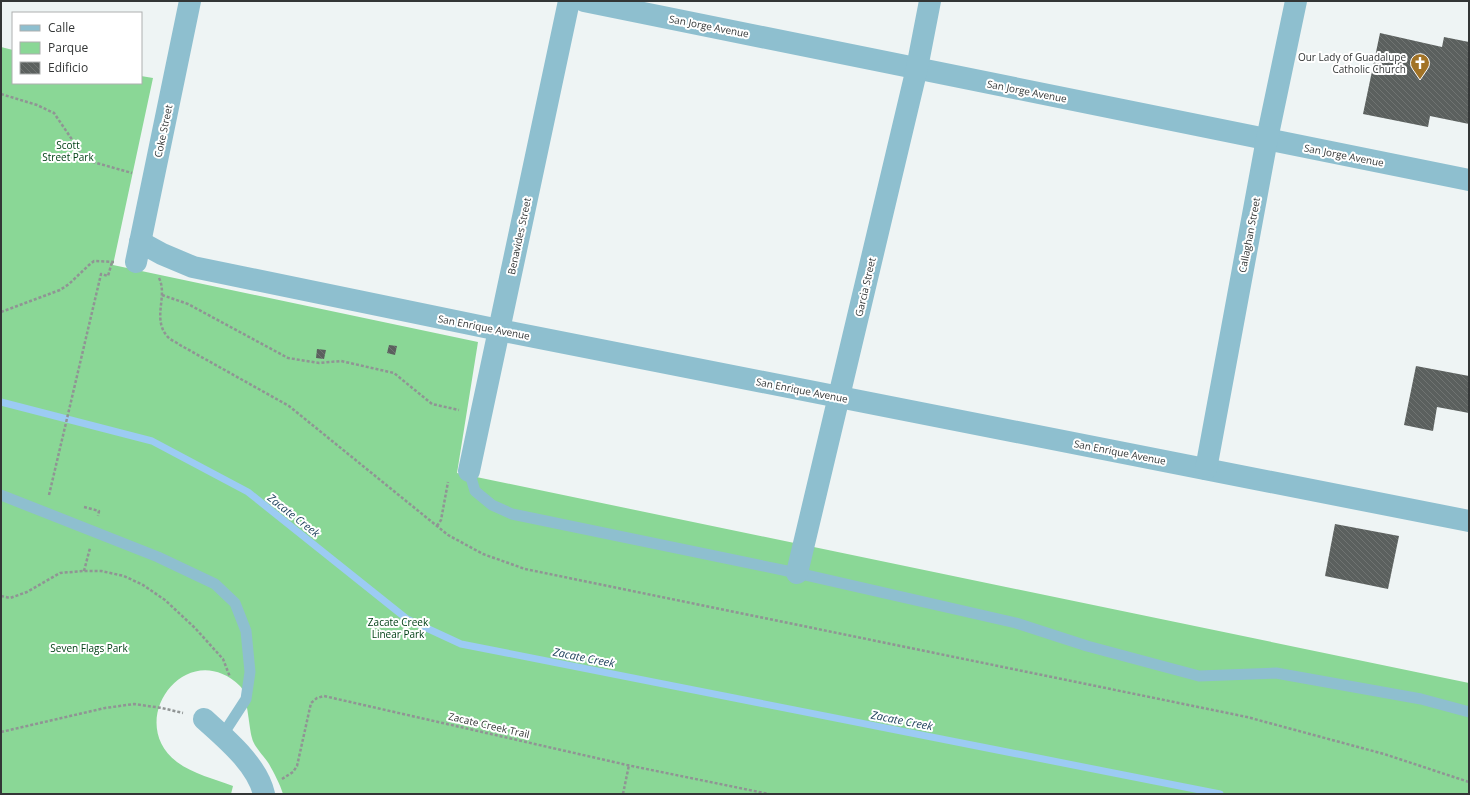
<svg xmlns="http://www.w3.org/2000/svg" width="1470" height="795" font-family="'Open Sans',sans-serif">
<defs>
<pattern id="building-back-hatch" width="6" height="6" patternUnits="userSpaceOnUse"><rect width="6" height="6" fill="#5b605e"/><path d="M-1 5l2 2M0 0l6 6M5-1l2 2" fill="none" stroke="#707472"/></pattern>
</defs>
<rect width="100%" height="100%" fill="#eef4f4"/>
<path fill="#8ad796" d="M1,47L13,50V83H141V76L153,78L113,265L478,342L457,473L1469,683V794H283C280,784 274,773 269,764C264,756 254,747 252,738C249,728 247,692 240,686C187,635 123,721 177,762C193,774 215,779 233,786L231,794H1Z"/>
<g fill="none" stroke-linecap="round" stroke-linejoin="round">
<polyline stroke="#9ccbf3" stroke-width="7" points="1,402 152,441 248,492 407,619 461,644 1220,794"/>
</g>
<g fill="url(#building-back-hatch)">
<polygon points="1380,33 1442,47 1444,37 1469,42 1469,124 1430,116 1428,127 1363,114"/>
<polygon points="389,345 397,346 395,355 387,353"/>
<polygon points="317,349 326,350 324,359 316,358"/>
<polygon points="1416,366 1469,376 1469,413 1437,407 1433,431 1404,425"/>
<polygon points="1335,524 1399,536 1388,589 1325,576"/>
</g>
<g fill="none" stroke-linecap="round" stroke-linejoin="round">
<g stroke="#909494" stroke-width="2.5" stroke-dasharray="3 2" stroke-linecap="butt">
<polyline points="1,94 37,105 54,113 86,160 132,173"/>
<path d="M159,278C168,296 152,318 167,336C170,340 176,342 180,345L289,406L448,535L483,554L525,569L1247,717L1384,754L1469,782"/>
<polyline points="162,295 188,304 288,358 319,363 341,361 394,373 432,404 459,410"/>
<polyline points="1,312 60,290 69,284 89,265 94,261 114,262"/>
<polyline points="49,495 101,274 108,276 112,262"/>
<polyline points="84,507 99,511 98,516"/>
<polyline points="437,526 441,520 448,482"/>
<polyline points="84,571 90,548"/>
<polyline points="1,596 10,598 27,592 60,573 84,571 101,571 124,576 143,585 165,600 195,628 223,659 230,677"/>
<polyline points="1,732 105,708 134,704 162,708 183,713"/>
<polyline points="282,779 293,772 297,766 311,703 317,698 324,696 627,765 769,794"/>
<polyline points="623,794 629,765"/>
</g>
<g stroke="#8ebfcf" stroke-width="11">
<polyline points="469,471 475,491 492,505 512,514 797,573 1016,623 1087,646 1199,676 1276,673 1421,699 1469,712"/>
<polyline points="1,495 158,557 215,584 235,603 246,631 250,672 246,699 222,736"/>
</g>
<g stroke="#8ebfcf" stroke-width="22">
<polyline points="584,1 1469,180"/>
<polyline points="140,242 162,254 193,267 499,330 1469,521"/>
<polyline points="136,262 190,1"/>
<polyline points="1206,469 1267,139 1296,1"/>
<polyline points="469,471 569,1"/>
<polyline points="797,573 917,68 930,1"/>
<path d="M204,719C225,738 257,764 264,794"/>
</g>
</g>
<defs>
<symbol id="church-pin" viewBox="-11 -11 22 30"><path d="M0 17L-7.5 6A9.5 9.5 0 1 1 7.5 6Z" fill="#a27326" stroke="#fff"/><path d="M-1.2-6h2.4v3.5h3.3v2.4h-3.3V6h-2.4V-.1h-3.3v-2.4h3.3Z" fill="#fff"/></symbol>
</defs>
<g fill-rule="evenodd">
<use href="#church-pin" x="1409" y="52" width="22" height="30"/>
</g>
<g text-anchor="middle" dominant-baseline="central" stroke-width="4" stroke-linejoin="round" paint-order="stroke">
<g font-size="10" fill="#333636" stroke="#fff">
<text transform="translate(709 26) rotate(11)">San Jorge Avenue</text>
<text transform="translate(1027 91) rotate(11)">San Jorge Avenue</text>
<text transform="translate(163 131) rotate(-78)">Coke Street</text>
<text transform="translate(1344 155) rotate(11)">San Jorge Avenue</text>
<text transform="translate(1249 235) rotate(-79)">Callaghan Street</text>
<text transform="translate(519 236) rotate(-78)">Benavides Street</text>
<text transform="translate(865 287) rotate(-77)">Garcia Street</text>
<text transform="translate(484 327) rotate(11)">San Enrique Avenue</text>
<text transform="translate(802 390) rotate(11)">San Enrique Avenue</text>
<text transform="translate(1120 452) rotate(11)">San Enrique Avenue</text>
<text transform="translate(489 725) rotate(13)">Zacate Creek Trail</text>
</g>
<g font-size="10" fill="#333636" stroke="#fff" text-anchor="end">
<text x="1406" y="57">Our Lady of Guadalupe<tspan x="1406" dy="12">Catholic Church</tspan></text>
</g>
<g font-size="10" fill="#014015" stroke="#fff">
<text x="68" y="145">Scott<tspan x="68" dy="12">Street Park</tspan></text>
<text x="398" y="622">Zacate Creek<tspan x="398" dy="12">Linear Park</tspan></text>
<text x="89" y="648">Seven Flags Park</text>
</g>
<g font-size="11" font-style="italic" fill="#1f415c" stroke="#fff">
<text transform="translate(294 515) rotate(38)">Zacate Creek</text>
<text transform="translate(584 657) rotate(11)">Zacate Creek</text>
<text transform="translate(902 720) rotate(11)">Zacate Creek</text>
</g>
</g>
<rect width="1470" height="795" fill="none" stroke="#333636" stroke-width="4"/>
<rect x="12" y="12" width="130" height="72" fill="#ffffff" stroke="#adafaf"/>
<rect x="20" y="25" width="20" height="6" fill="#8ebfcf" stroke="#adafaf"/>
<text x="48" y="32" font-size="12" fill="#333636">Calle</text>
<rect x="20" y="42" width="20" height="12" fill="#8ad796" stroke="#adafaf"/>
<text x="48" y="52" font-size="12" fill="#333636">Parque</text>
<rect x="20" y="62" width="20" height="12" fill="url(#building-back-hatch)" stroke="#adafaf"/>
<text x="48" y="72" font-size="12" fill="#333636">Edificio</text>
</svg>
